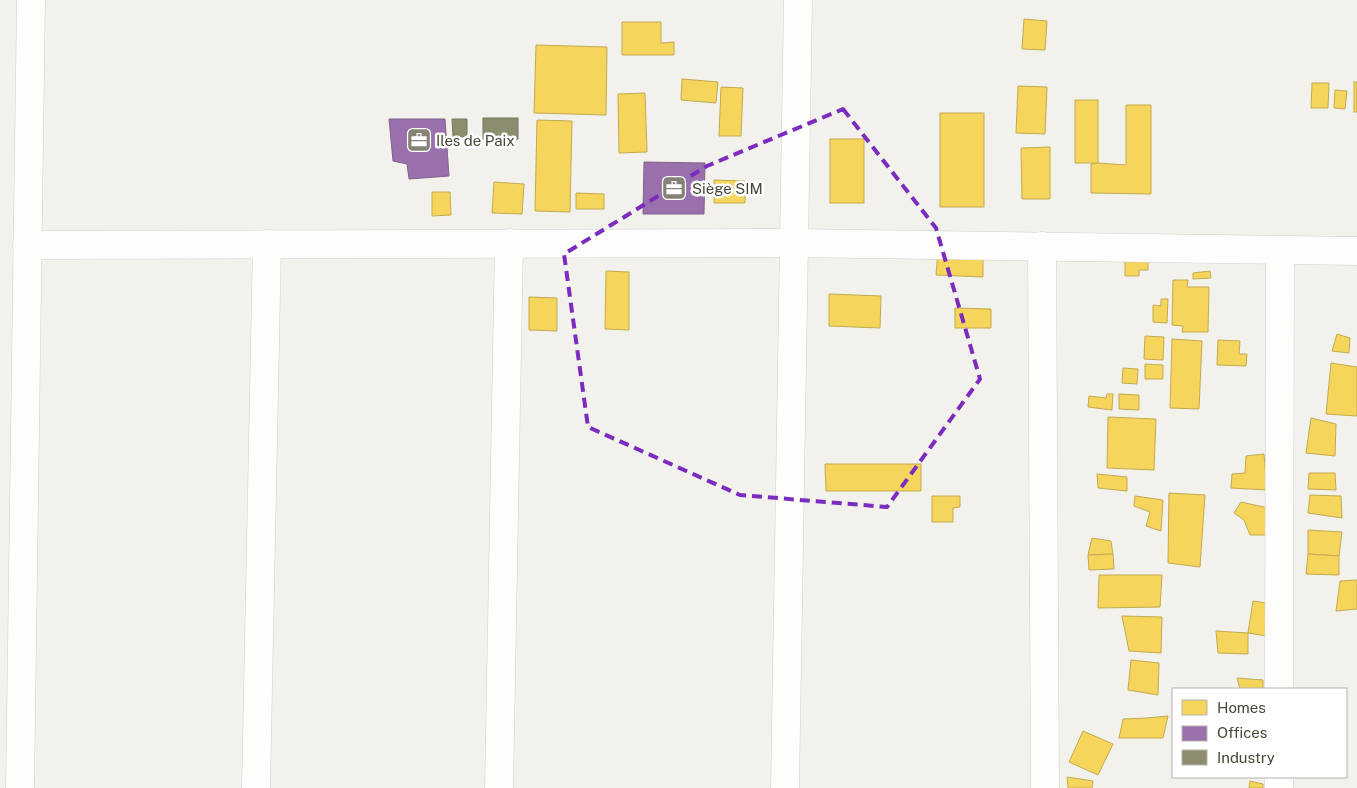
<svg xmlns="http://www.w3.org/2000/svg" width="1357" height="788" font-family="'Public Sans',sans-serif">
<rect width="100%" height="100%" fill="#f2f1ec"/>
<g fill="#f6d55c" stroke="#c2aa51">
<polygon points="1024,19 1047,21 1045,50 1022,49"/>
<polygon points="622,22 661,22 661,43 674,42 674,55 622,55"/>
<polygon points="536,45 607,47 606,115 534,113"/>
<polygon points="682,79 718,82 716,103 681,100"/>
<rect x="1354" y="82" width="3" height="30"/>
<polygon points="1312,83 1329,83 1328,108 1311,108"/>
<polygon points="1018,86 1047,87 1045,134 1016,133"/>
<polygon points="721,87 743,88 741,136 719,136"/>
<polygon points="1335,90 1347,91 1345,109 1334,108"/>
<polygon points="645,93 647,152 619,153 618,94"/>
<rect x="1075" y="100" width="23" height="63"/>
<polygon points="1126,105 1151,105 1151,194 1091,193 1091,164 1098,163 1126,165"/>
<rect x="940" y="113" width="44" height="94"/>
<polygon points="537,120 572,121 570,212 535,211"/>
<rect x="830" y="139" width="34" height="64"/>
<polygon points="1050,147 1050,199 1022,199 1021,148"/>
<polygon points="714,180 745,181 745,203 714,203"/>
<polygon points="494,182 524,184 522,214 492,213"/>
<polygon points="432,192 450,192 451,215 432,216"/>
<polygon points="576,193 604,194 604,209 576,209"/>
<polygon points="938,250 983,252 983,277 936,275"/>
<polygon points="1125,253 1148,254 1148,270 1139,270 1139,276 1125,276"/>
<polygon points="606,271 629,272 629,330 605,329"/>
<polygon points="1210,271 1211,278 1193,279 1193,273"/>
<polygon points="1173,280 1188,280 1187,287 1209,287 1208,332 1182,332 1183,326 1172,325"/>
<polygon points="829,294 881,296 880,328 829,326"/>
<polygon points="529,297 557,298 557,331 529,330"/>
<polygon points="1161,299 1168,299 1167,323 1153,322 1153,305 1161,306"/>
<polygon points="955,308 991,309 991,328 955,328"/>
<polygon points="1337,334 1350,338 1349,353 1332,351"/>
<polygon points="1145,336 1164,337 1163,360 1144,359"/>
<polygon points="1172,339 1202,341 1199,409 1170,408"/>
<polygon points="1218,340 1240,341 1239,354 1247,354 1246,366 1217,365"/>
<polygon points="1331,363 1357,367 1357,416 1326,414"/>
<polygon points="1145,364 1163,365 1163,379 1145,379"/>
<polygon points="1123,368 1138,369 1137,384 1122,383"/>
<polygon points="1107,394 1113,394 1112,410 1088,407 1089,396 1106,398"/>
<polygon points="1119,394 1139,395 1139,410 1119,409"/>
<polygon points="1108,417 1156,419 1154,470 1107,468"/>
<polygon points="1311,418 1336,424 1335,456 1306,453"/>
<polygon points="1264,454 1267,490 1231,488 1232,474 1245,473 1246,456"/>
<polygon points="825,464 921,464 921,491 826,491"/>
<polygon points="1309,473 1335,473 1336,490 1308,489"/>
<polygon points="1097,474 1127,477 1127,491 1098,488"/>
<polygon points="1169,493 1205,495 1200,567 1168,563"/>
<polygon points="1310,495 1341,496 1342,518 1308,513"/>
<polygon points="932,496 960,496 960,507 953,508 953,522 932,522"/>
<polygon points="1135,496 1163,500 1161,531 1146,526 1150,512 1134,506"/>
<polygon points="1241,502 1268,508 1267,535 1250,535 1244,520 1234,513"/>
<polygon points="1308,530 1342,532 1339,556 1308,554"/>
<polygon points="1092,538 1111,541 1113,554 1088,555"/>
<polygon points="1113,554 1114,569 1089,570 1088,555"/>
<polygon points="1308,554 1339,556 1339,575 1306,574"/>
<polygon points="1099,575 1162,575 1160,607 1098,608"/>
<polygon points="1357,580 1357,609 1336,611 1340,581"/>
<polygon points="1253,601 1267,603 1267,636 1248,633"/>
<polygon points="1122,616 1162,617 1161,653 1129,651"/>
<polygon points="1216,631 1248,633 1248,654 1218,653"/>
<polygon points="1131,660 1159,663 1158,695 1128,690"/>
<polygon points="1237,678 1263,680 1263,689 1240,689"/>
<polygon points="1168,716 1163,738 1119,738 1123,719 1147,718"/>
<polygon points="1083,731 1113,744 1098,775 1069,762"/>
<polygon points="1067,777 1093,781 1092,788 1068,788"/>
<polygon points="1250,781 1263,784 1263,788 1249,788"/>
</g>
<g fill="#9970ab" stroke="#816388">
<polygon points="389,119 445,119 449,176 409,179 407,164 393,161"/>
<polygon points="644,162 705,163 704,214 643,214"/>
</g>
<g fill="#8c8c6e" stroke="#78765d">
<rect x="483" y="118" width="35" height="21"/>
<polygon points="452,119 467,119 467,137 453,137"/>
</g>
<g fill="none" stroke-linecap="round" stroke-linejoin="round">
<defs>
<g id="minor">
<polyline points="27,245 794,243 1357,251"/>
<polyline points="1042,246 1045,788"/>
<polyline points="1279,689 1280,250"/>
<polyline points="20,788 31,0"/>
<polyline points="256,788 267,244"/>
<polyline points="499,788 509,243"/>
<polyline points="785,788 798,0"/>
<polyline points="1279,788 1279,777"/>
</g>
</defs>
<use href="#minor" stroke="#d0cfc9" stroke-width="29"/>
<use href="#minor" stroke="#fdfdfc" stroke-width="28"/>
</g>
<path fill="none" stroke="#7b2cbf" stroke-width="4" stroke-dasharray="10 6" stroke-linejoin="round" d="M843,109L936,228L980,379L887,507L740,495L588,427L564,254L707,166Z"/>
<defs>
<symbol id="office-square" viewBox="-11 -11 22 22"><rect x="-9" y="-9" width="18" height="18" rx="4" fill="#858176" stroke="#fff"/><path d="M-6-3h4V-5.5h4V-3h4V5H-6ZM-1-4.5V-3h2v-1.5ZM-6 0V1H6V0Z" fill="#fff"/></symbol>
</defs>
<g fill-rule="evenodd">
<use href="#office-square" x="405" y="126" width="28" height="28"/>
<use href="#office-square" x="660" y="174" width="28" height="28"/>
</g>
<g text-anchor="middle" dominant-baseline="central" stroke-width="5" stroke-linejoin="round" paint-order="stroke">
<g font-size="15" fill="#4a4436" stroke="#fff" text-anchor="start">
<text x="436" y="140">Iles de Paix</text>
<text x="692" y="188">Siège SIM</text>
</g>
</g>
<rect x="1172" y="688" width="175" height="90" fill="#ffffff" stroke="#b7b4af"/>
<rect x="1182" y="700" width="25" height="15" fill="#f6d55c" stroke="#b7b4af"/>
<text x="1217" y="713" font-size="15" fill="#4a4436">Homes</text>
<rect x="1182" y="726" width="25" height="15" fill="#9970ab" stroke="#b7b4af"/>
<text x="1217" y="738" font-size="15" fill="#4a4436">Offices</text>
<rect x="1182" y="750" width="25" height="15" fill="#8c8c6e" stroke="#b7b4af"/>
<text x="1217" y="763" font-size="15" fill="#4a4436">Industry</text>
</svg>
